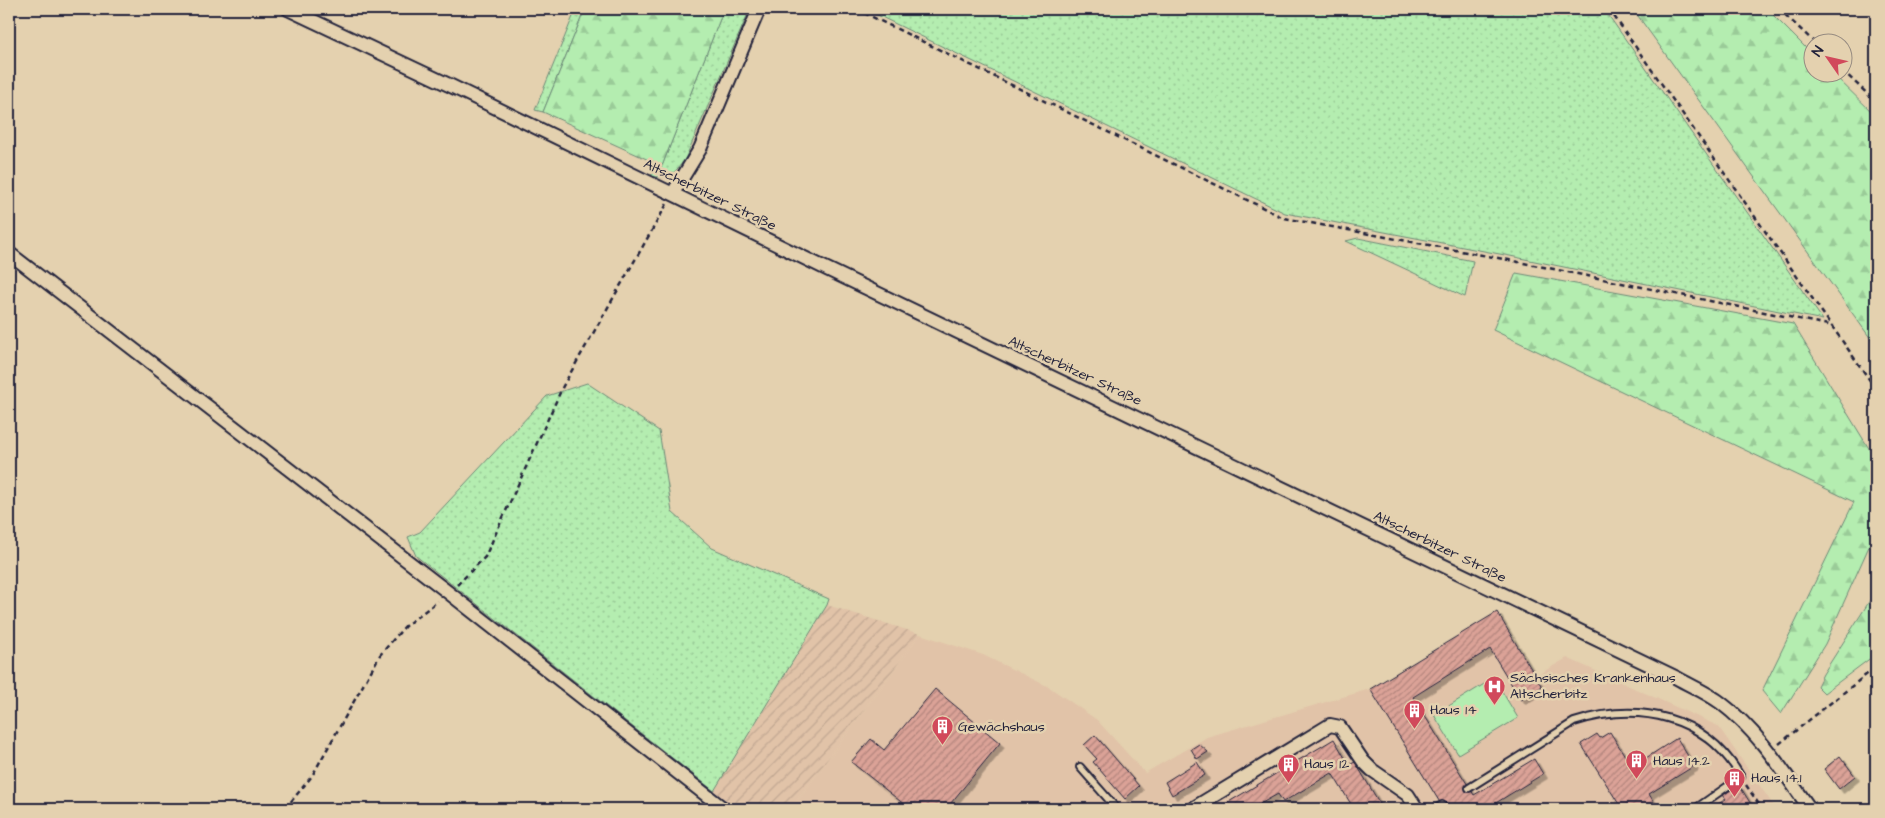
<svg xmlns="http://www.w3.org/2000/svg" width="1885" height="818" font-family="'Architects Daughter',sans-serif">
<defs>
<pattern id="industrial-furrows" width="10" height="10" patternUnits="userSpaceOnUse" patternTransform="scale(1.25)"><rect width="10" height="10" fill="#e1c3a8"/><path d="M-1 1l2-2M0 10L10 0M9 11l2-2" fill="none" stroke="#c1a792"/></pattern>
<pattern id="grass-dots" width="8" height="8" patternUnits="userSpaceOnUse" patternTransform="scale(1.25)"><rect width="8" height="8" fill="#b4edb0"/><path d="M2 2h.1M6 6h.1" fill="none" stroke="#9acb98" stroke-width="1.8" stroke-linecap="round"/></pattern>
<pattern id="forest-firs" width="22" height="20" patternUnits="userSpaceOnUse" patternTransform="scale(1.25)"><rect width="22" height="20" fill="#b4edb0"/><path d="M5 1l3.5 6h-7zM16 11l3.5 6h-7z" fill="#9acb98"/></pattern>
<pattern id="building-hatch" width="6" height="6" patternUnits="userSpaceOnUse" patternTransform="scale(1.25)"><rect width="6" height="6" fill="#dba297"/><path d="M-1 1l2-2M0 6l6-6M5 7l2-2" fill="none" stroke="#b1847c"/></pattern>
<filter id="shadow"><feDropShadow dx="4.5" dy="4.5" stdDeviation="0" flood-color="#0004"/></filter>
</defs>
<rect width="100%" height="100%" fill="#e4d1af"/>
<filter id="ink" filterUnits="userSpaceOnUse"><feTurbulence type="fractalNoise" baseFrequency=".02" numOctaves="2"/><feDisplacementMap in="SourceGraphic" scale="10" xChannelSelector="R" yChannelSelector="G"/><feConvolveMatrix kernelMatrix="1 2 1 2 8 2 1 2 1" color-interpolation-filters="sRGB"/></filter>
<g filter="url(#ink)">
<polygon fill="#e1c3a8" points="1497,612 1536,676 1567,658 1718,726 1776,809 791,809 920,634 983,655 1049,687 1097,720 1145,773 1207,737 1370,689"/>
<polygon fill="url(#industrial-furrows)" points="827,605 920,634 791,809 737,809 714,791"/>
<g fill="url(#grass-dots)" stroke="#6b8876">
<polygon points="576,9 585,9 543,112 535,110"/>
<path d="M724,9H750L685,159C673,175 670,179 650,176L662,166Z"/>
<polygon points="865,9 1604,9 1823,320 1510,256 1285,213"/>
<polygon points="1358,238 1473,261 1465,297 1346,241"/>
<polygon points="587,383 659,431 672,512 712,548 829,599 827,605 714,791 416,556 408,537 420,532 547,396"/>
</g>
<g fill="url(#forest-firs)" stroke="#6b8876">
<polygon points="585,9 724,9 662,166 543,112"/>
<polygon points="1633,9 1767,9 1812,54 1812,72 1832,73 1876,116 1876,346"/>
<polygon points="1516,273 1793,324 1876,460 1876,531 1825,644 1781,714 1762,691 1854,502 1493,330"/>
<polygon points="1876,591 1876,654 1824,693 1817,686 1823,674"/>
</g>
<polygon fill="#b4edb0" stroke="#6b8876" points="1494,678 1518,718 1458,754 1434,715"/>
<g fill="url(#building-hatch)" stroke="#22223b" filter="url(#shadow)">
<polygon points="1497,612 1542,687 1521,700 1490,649 1413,697 1474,795 1534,759 1543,774 1486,809 1444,809 1370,689"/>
<polygon points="935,689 1000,743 946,809 910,809 851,762 871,739 884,750"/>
<polygon points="1610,732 1632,767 1677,738 1694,766 1649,794 1658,809 1622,809 1581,744 1597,734 1600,738"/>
<polygon points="1095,735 1139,786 1125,799 1093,762 1097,759 1084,745"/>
<polygon points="1334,739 1349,765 1355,762 1383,809 1354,809 1332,773 1283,802 1278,794 1260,804 1263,809 1217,809"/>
<polygon points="1199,744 1208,752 1197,759 1191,749"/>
<polygon points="1840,756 1855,776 1839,789 1824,769"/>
<polygon points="1197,762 1205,775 1172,795 1165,782"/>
<polygon points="1739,785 1754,809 1717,809 1715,806 1726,799 1723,795"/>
</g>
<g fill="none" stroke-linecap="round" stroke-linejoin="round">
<defs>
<g id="lane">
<polyline points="1080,767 1117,809"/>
<path d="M1469,788L1574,722C1638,701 1706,715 1741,777L1695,809"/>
<polyline points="1435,809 1442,805"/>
</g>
<g id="street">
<path d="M288,9L449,85L829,270L1677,678C1691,686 1708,693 1721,703C1758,731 1783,771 1810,809"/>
<polyline points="673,193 700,149 759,9"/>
<polyline points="9,253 449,593 724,809"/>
<polyline points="1192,809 1330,725 1340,727 1363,761 1372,770 1408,795 1417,809"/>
</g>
</defs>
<use href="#lane" stroke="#22223b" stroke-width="10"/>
<use href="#street" stroke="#22223b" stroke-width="16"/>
<g stroke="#22223b" stroke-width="2.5" stroke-dasharray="5 4" stroke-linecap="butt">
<polyline points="856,9 1284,218 1509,260 1833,326"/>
<polyline points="1609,9 1876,389"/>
<polyline points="1779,9 1814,42"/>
<polyline points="1842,70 1876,102"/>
<polyline points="457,585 485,557 563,386 667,204"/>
<polyline points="1779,744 1876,667"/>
<polyline points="1746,785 1762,809"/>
<polyline points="285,809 312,776 380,655 405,626 438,601"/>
</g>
<use href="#lane" stroke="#e4d1af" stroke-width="6"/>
<use href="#street" stroke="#e4d1af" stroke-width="12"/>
</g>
</g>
<defs>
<symbol id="hospital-pin" viewBox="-11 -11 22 30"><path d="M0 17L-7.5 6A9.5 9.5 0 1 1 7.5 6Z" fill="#d1495b" stroke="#e4d1af"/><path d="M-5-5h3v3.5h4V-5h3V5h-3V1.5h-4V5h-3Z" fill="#fff"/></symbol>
<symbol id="building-pin" viewBox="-11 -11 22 30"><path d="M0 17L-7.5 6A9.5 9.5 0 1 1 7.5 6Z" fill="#d1495b" stroke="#e4d1af"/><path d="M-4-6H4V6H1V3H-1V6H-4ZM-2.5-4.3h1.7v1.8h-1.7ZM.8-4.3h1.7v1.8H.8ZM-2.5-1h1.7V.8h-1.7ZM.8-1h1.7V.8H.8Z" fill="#fff"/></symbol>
</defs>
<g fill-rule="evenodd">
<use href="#hospital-pin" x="1482" y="674" width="25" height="34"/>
<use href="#building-pin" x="1402" y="698" width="25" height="34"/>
<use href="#building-pin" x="930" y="714" width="25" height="34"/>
<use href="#building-pin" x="1624" y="748" width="25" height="34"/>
<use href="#building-pin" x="1276" y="752" width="25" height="34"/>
<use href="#building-pin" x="1722" y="766" width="25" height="34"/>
</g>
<g text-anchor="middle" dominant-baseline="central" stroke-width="5" stroke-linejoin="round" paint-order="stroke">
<g font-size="14" fill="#22223b" stroke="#e4d1af">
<text transform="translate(710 195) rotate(26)">Altscherbitzer Straße</text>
<text transform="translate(1075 371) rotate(25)">Altscherbitzer Straße</text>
<text transform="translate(1440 547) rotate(26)">Altscherbitzer Straße</text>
</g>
<g font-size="14" fill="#22223b" stroke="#e4d1af" text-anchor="start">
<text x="1510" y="678">Sächsisches Krankenhaus<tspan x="1510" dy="16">Altscherbitz</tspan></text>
<text x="1430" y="710">Haus 14</text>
<text x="958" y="727">Gewächshaus</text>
<text x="1653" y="761">Haus 14.2</text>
<text x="1304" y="764">Haus 12</text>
<text x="1751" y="778">Haus 14.1</text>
</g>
</g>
<rect width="1885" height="818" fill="none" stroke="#e4d1af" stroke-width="30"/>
<rect x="15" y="15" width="1855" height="788" fill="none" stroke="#22223b" stroke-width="2" filter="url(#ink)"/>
<g transform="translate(1828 58) rotate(304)"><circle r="24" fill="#e4d1af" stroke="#968b81"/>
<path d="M0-4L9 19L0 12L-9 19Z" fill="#d1495b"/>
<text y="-8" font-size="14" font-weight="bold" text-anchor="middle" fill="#22223b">N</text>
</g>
</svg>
